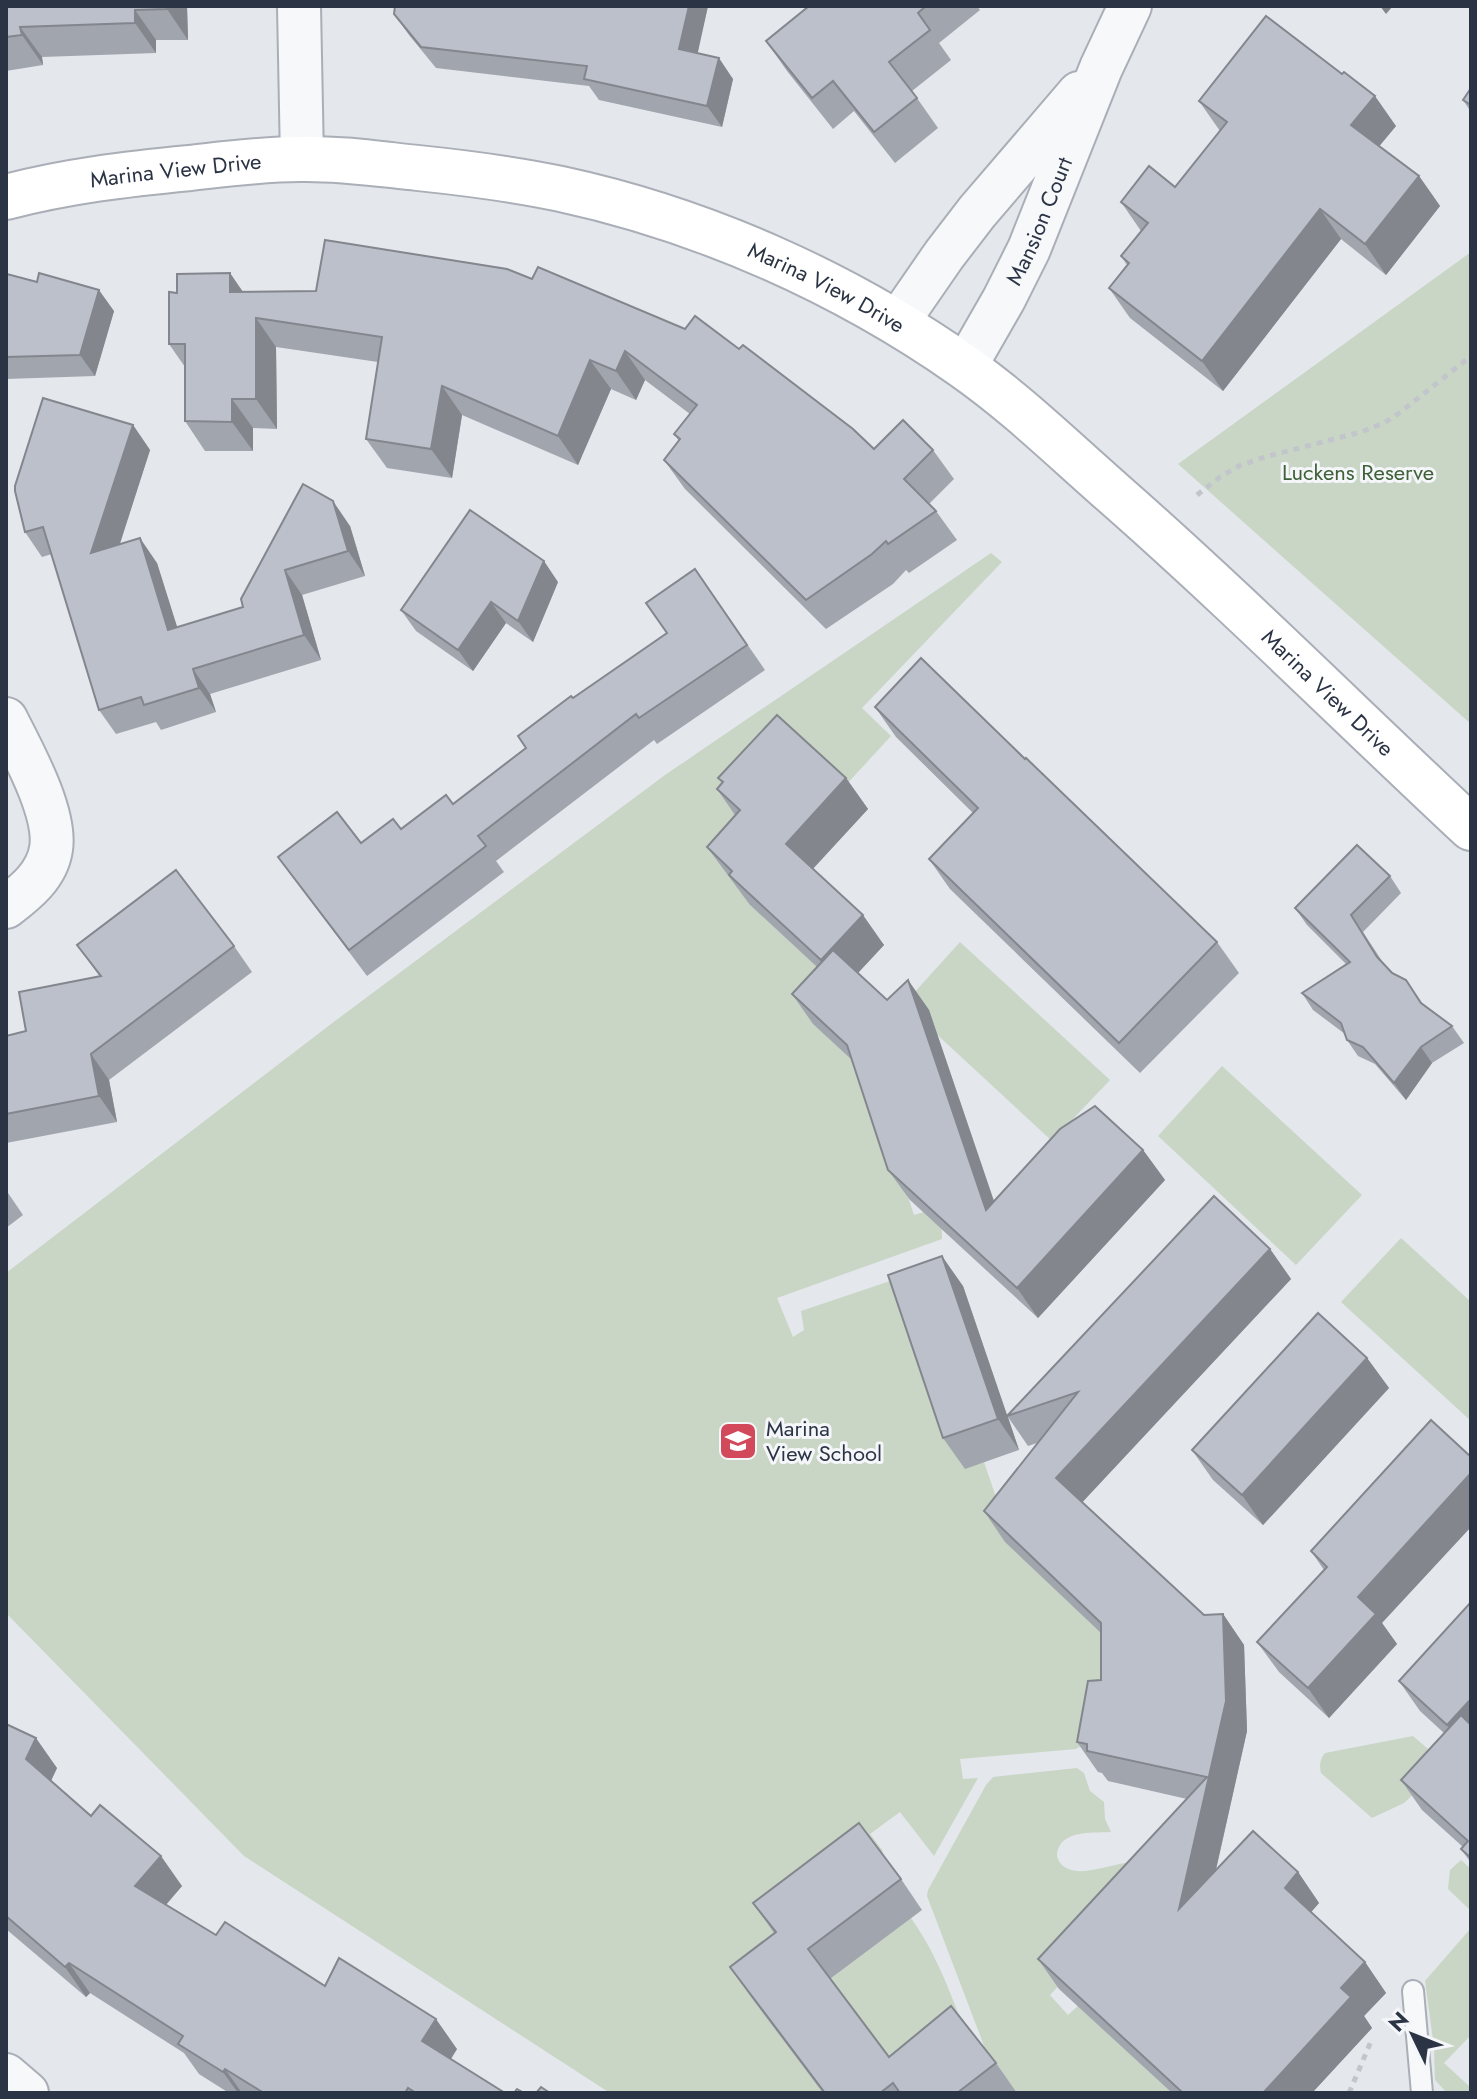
<svg xmlns="http://www.w3.org/2000/svg" width="1477" height="2099" font-family="Jost,sans-serif">
<rect width="100%" height="100%" fill="#e4e7ec"/>
<g fill="#c9d6c5">
<polygon points="1471,252 1471,724 1178,464"/>
<polygon points="991,553 1002,562 862,708 891,736 844,787 750,905 842,990 868,1075 914,1215 941,1207 942,1239 777,1298 793,1337 804,1330 801,1311 902,1277 964,1468 984,1462 998,1503 1122,1653 1093,1738 1076,1749 960,1759 963,1779 978,1778 934,1856 900,1812 870,1834 883,1851 774,1933 823,2093 610,2093 244,1856 6,1613 6,1273 335,1021 665,775"/>
<polygon points="960,942 1110,1080 1052,1141 904,1004"/>
<polygon points="1222,1066 1362,1195 1296,1265 1158,1136"/>
<polygon points="1401,1238 1471,1302 1471,1421 1341,1302"/>
<path d="M1413,1736L1435,1755L1421,1787L1404,1803L1372,1818L1321,1773C1319,1765 1320,1759 1325,1753Z"/>
<path d="M1077,1768L1084,1773L1090,1791L1104,1802L1105,1819L1111,1832C1095,1833 1067,1830 1059,1847C1056,1853 1056,1858 1061,1864C1078,1882 1115,1860 1135,1863C1144,1865 1155,1872 1164,1876L1050,1995L1068,2015L1078,2006L1172,2093H1017L986,2051L927,1896L928,1890L986,1785L993,1777Z"/>
<polygon points="1461,1860 1471,1869 1471,1911 1448,1889 1450,1870"/>
<path d="M911,1918C937,1955 950,1992 966,2034L910,2088L829,1980Z"/>
<polygon points="1471,1928 1471,2035 1444,2063 1471,2088 1471,2093 1447,2093 1435,2080 1434,2047 1425,1981"/>
</g>
<g fill="none" stroke-linecap="round" stroke-linejoin="round">
<defs>
<polyline id="lane" points="1413,1991 1422,2093"/>
<g id="street">
<polyline points="299,6 302,159"/>
<polyline points="897,323 944,255 977,212 1079,93"/>
<path id="s1" d="M965,367L1004,299L1029,249L1101,68L1130,6"/>
<path d="M6,719C22,751 57,813 51,849C47,875 26,892 6,907"/>
<polyline points="6,2075 27,2093"/>
</g>
<g id="secondary">
<path id="s2" d="M6,197C67,181 127,174 190,168C226,164 263,159 300,159C339,158 379,164 418,168C466,173 514,179 561,189C704,220 843,282 963,366C1016,403 1063,449 1112,492C1235,600 1351,716 1471,828"/>
</g>
</defs>
<use href="#lane" stroke="#a9aeb7" stroke-width="24"/>
<use href="#street" stroke="#a9aeb7" stroke-width="46"/>
<use href="#secondary" stroke="#a9aeb7" stroke-width="48"/>
<g stroke="#c2c5cb" stroke-width="5" stroke-dasharray="6 6" stroke-linecap="butt">
<polyline points="1197,495 1220,477 1239,466 1265,457 1361,432 1384,423 1402,411 1471,356"/>
<polyline points="1349,2093 1372,2039"/>
</g>
<use href="#lane" stroke="#f7f8fa" stroke-width="20"/>
<use href="#street" stroke="#f7f8fa" stroke-width="42"/>
<use href="#secondary" stroke="#fff" stroke-width="44"/>
</g>
<g fill="#a1a5ae">
<polygon points="6,6 187,6 188,40 156,40 156,53 42,57 43,65 6,71"/>
<polygon points="395,6 708,6 697,53 733,79 722,127 599,100 589,86 436,68 409,35 394,14"/>
<polygon points="809,6 977,6 980,10 939,43 951,60 912,91 938,128 895,163 854,111 833,129 787,71 766,41"/>
<polygon points="1471,88 1471,112 1463,100"/>
<polygon points="1199,101 1396,126 1379,146 1419,176 1440,206 1386,275 1341,239 1223,391 1130,318 1109,288 1127,265 1121,256 1141,231 1121,202 1175,187 1220,131"/>
<polygon points="507,269 874,449 933,450 954,479 929,504 936,511 957,540 909,573 906,570 893,584 826,629 685,489 664,460 679,441 674,434 690,414 645,380 636,400 611,389 578,465 462,415 452,478 387,468 366,439 378,362 276,347 277,429 253,428 253,451 205,451 185,421 185,367 169,344 177,293 230,273 242,292 316,291"/>
<polygon points="6,277 114,311 95,376 6,379"/>
<polygon points="133,425 150,450 119,545 157,563 177,628 243,607 241,599 350,526 365,576 302,595 321,660 210,694 216,712 161,730 156,722 116,734 99,710 52,554 42,557 25,532"/>
<polygon points="695,569 765,670 657,744 654,740 496,861 504,872 367,976 278,857 361,843 401,829 453,804 526,748 573,698 667,633"/>
<polygon points="558,582 533,642 506,623 473,671 416,631 401,610"/>
<polygon points="875,707 1217,942 1239,973 1140,1073 950,889 929,859 973,813 896,737"/>
<polygon points="718,778 846,778 868,809 813,869 884,945 858,973 887,1000 908,980 929,1010 994,1201 1143,1150 1165,1180 1038,1318 910,1200 888,1170 852,1060 813,1024 792,994 817,967 750,905 707,847 735,815 717,789 722,783"/>
<polygon points="1390,876 1401,893 1363,932 1382,961 1422,1003 1452,1026 1464,1043 1432,1063 1406,1100 1375,1064 1358,1056 1347,1040 1345,1034 1313,1010 1302,993 1346,964 1307,925 1295,908"/>
<polygon points="77,945 234,946 252,972 109,1080 117,1122 6,1143 6,1036 26,1031 100,977"/>
<polygon points="6,1190 23,1215 6,1228"/>
<polygon points="1270,1249 1291,1279 1082,1502 1204,1615 1223,1614 1244,1645 1247,1731 1216,1870 1298,1872 1319,1903 1311,1912 1365,1962 1386,1993 1364,2016 1372,2028 1312,2093 1172,2093 1059,1989 1038,1959 1187,1799 1108,1781 1102,1773 1098,1772 1077,1742 1101,1680 1101,1633 1005,1542 984,1511 1037,1443 1028,1446 1008,1417 1019,1450 965,1469 943,1438 963,1286 1007,1416"/>
<polygon points="1367,1358 1389,1388 1263,1525 1213,1480 1192,1450"/>
<polygon points="1431,1420 1382,1623 1397,1644 1329,1718 1279,1672 1257,1642 1324,1570 1311,1551"/>
<polygon points="1471,1602 1471,1863 1461,1849 1463,1847 1422,1810 1401,1780 1444,1733 1420,1711 1399,1681"/>
<polygon points="6,1724 57,1768 51,1781 91,1816 182,1886 166,1905 216,1935 325,1986 457,2049 451,2059 505,2093 229,2093 199,2074 184,2053 90,1993 86,1997 6,1929"/>
<polygon points="901,1879 922,1910 830,1979 889,2057 996,2063 1017,2093 823,2093 751,1997 730,1967 774,1933 753,1903"/>
</g>
<g fill="#83868d">
<polygon points="167,6 187,6 188,40 167,9"/>
<polygon points="689,6 708,6 694,70 679,49"/>
<polygon points="1380,6 1393,6 1386,14"/>
<polygon points="135,10 156,40 156,53 135,23"/>
<polygon points="20,27 42,57 43,65 22,35"/>
<polygon points="719,58 733,79 722,127 707,106"/>
<polygon points="1375,96 1396,126 1372,155 1351,125"/>
<polygon points="1419,176 1440,206 1386,275 1365,244"/>
<polygon points="1320,209 1341,239 1223,391 1202,361"/>
<polygon points="230,273 250,302 230,292"/>
<polygon points="99,290 114,311 95,376 80,355"/>
<polygon points="256,318 276,347 277,429 256,399"/>
<polygon points="625,351 645,380 636,400 616,371"/>
<polygon points="590,360 611,389 578,465 558,436"/>
<polygon points="442,386 462,415 452,478 431,449"/>
<polygon points="232,399 253,428 253,451 232,422"/>
<polygon points="133,425 150,450 109,578 91,553"/>
<polygon points="333,501 350,526 365,576 348,551"/>
<polygon points="140,538 157,563 186,655 168,630"/>
<polygon points="544,561 558,582 533,642 518,621"/>
<polygon points="285,570 302,595 321,660 304,635"/>
<polygon points="491,602 506,623 473,671 458,650"/>
<polygon points="193,669 210,694 216,712 199,688"/>
<polygon points="846,778 868,809 807,875 786,844"/>
<polygon points="863,915 884,945 842,990 821,960"/>
<polygon points="908,980 929,1010 1007,1240 986,1210"/>
<polygon points="1421,1047 1432,1063 1406,1100 1394,1083"/>
<polygon points="91,1054 109,1080 117,1122 99,1096"/>
<polygon points="1143,1150 1165,1180 1038,1318 1017,1288"/>
<polygon points="1270,1249 1291,1279 1077,1508 1056,1478"/>
<polygon points="942,1256 963,1286 1019,1450 998,1419"/>
<polygon points="1367,1358 1389,1388 1263,1525 1242,1495"/>
<polygon points="1471,1473 1471,1527 1382,1623 1397,1644 1329,1718 1308,1688 1358,1597"/>
<polygon points="1223,1614 1244,1645 1247,1731 1200,1940 1179,1909 1226,1701"/>
<polygon points="1471,1699 1471,1751 1468,1754 1447,1725"/>
<polygon points="36,1738 57,1768 47,1789 26,1759"/>
<polygon points="161,1856 182,1886 156,1916 135,1886"/>
<polygon points="1298,1872 1319,1903 1306,1918 1285,1888"/>
<polygon points="1365,1962 1386,1993 1364,2016 1372,2028 1312,2093 1263,2093 1341,1988"/>
<polygon points="69,1963 90,1993 86,1997 65,1967"/>
<polygon points="436,2019 457,2049 443,2071 422,2041"/>
<polygon points="225,2069 242,2093 238,2093 223,2072"/>
</g>
<g fill="#bbc0ca" stroke="#83868d" stroke-width="2">
<polygon points="6,6 167,6 167,9 135,10 135,23 20,27 22,35 6,37"/>
<polygon points="395,6 689,6 679,49 719,58 707,106 584,79 587,66 421,47 394,14"/>
<polygon points="809,6 926,6 918,13 930,30 889,62 917,98 874,132 833,81 812,98 766,41"/>
<polygon points="1266,16 1342,74 1344,72 1375,96 1351,125 1419,176 1365,244 1320,209 1202,361 1109,288 1129,263 1121,256 1148,223 1121,202 1149,166 1175,187 1227,122 1199,101"/>
<polygon points="1471,88 1471,105 1463,100"/>
<polygon points="325,240 507,269 532,279 538,267 685,329 695,316 739,349 743,345 853,429 874,449 903,420 933,450 904,479 936,511 888,544 886,541 872,554 806,600 664,460 680,439 674,434 697,405 625,351 616,371 590,360 558,436 442,386 431,449 366,439 382,337 256,318 256,399 232,399 232,422 185,421 185,344 169,344 169,292 177,293 177,274 230,273 230,292 316,291"/>
<polygon points="39,273 99,290 80,355 6,357 7,274 37,282"/>
<polygon points="43,398 133,425 91,553 140,538 168,630 243,607 241,599 303,484 333,501 348,551 285,570 304,635 193,669 199,688 144,705 141,697 99,710 43,527 25,532 15,491 15,486"/>
<polygon points="470,510 544,561 518,621 491,602 458,650 401,610"/>
<polygon points="695,569 747,645 639,718 636,714 478,836 486,846 349,950 278,857 337,812 361,843 393,819 401,829 446,795 453,804 526,748 518,736 571,696 573,698 667,633 646,603"/>
<polygon points="921,658 1025,759 1026,758 1217,942 1119,1043 929,859 978,808 875,707"/>
<polygon points="777,715 846,778 786,844 863,915 821,960 729,875 732,871 707,847 740,810 717,789 723,782 718,778"/>
<polygon points="1357,845 1390,876 1351,915 1377,957 1392,973 1406,980 1421,1003 1452,1026 1421,1047 1394,1083 1363,1047 1347,1040 1341,1023 1302,993 1350,962 1295,908"/>
<polygon points="176,870 234,946 91,1054 99,1096 6,1114 6,1036 26,1031 19,992 101,976 77,945"/>
<polygon points="833,950 887,1000 908,980 986,1210 1060,1129 1095,1106 1143,1150 1017,1288 888,1170 847,1045 792,994"/>
<polygon points="1214,1196 1270,1249 1056,1478 1204,1615 1223,1614 1226,1701 1179,1909 1253,1831 1298,1872 1285,1888 1365,1962 1341,1988 1351,1997 1263,2093 1183,2093 1038,1959 1207,1777 1087,1751 1087,1744 1077,1742 1088,1681 1101,1680 1101,1623 984,1511 1078,1392 1007,1416"/>
<polygon points="942,1256 998,1419 943,1438 888,1275"/>
<polygon points="1318,1313 1367,1358 1242,1495 1192,1450"/>
<polygon points="1431,1420 1471,1457 1471,1473 1358,1597 1376,1614 1308,1688 1257,1642 1327,1567 1311,1551"/>
<polygon points="1471,1602 1471,1699 1447,1725 1399,1681"/>
<polygon points="1461,1715 1471,1725 1471,1858 1461,1849 1468,1841 1401,1780"/>
<polygon points="6,1724 36,1738 26,1759 91,1816 100,1805 161,1856 135,1886 216,1935 225,1922 325,1986 339,1958 436,2019 422,2041 505,2093 416,2093 408,2088 405,2093 264,2093 225,2069 223,2072 178,2044 183,2036 69,1963 65,1967 6,1916"/>
<polygon points="859,1823 901,1879 808,1949 889,2057 951,2006 996,2063 957,2093 900,2093 893,2083 880,2093 825,2093 730,1967 776,1932 753,1903"/>
<polygon points="541,2087 550,2093 536,2093"/>
<polygon points="517,2089 524,2093 514,2093"/>
</g>
<defs>
<symbol id="school-square" viewBox="-11 -11 22 22"><rect x="-9" y="-9" width="18" height="18" rx="4" fill="#d1495b" stroke="#f4f6f9"/><path d="M0-5L7-2L0 1L-7-2ZM-4 1L0 2.5L4 1V4Q0 6-4 4Z" fill="#fff"/></symbol>
</defs>
<g fill-rule="evenodd">
<use href="#school-square" x="716" y="1419" width="44" height="44"/>
</g>
<g text-anchor="middle" dominant-baseline="central" stroke-width="6" stroke-linejoin="round" paint-order="stroke">
<g font-size="22" fill="#2b3445" stroke="#f4f6f9">
<text stroke="none"><textPath href="#s2" startOffset="172">Marina View Drive</textPath></text>
<text stroke="none"><textPath href="#s1" startOffset="164">Mansion Court</textPath></text>
<text stroke="none"><textPath href="#s2" startOffset="844">Marina View Drive</textPath></text>
<text stroke="none"><textPath href="#s2" startOffset="1492">Marina View Drive</textPath></text>
</g>
<g font-size="22" fill="#3f6138" stroke="#f4f6f9">
<text x="1358" y="472">Luckens Reserve</text>
</g>
<g font-size="22" fill="#2b3445" stroke="#f4f6f9" text-anchor="start">
<text x="766" y="1428">Marina<tspan x="766" dy="25">View School</tspan></text>
</g>
</g>
<rect width="1477" height="2099" fill="none" stroke="#2b3445" stroke-width="16"/>
<g transform="translate(1413 2035) rotate(313)" stroke="#f4f6f9" stroke-width="6" paint-order="stroke">
<path d="M0-6L14 30L0 20L-14 30Z" fill="#2b3445"/>
<text y="-12" font-size="22" font-weight="bold" text-anchor="middle" fill="#2b3445">N</text>
</g>
</svg>
